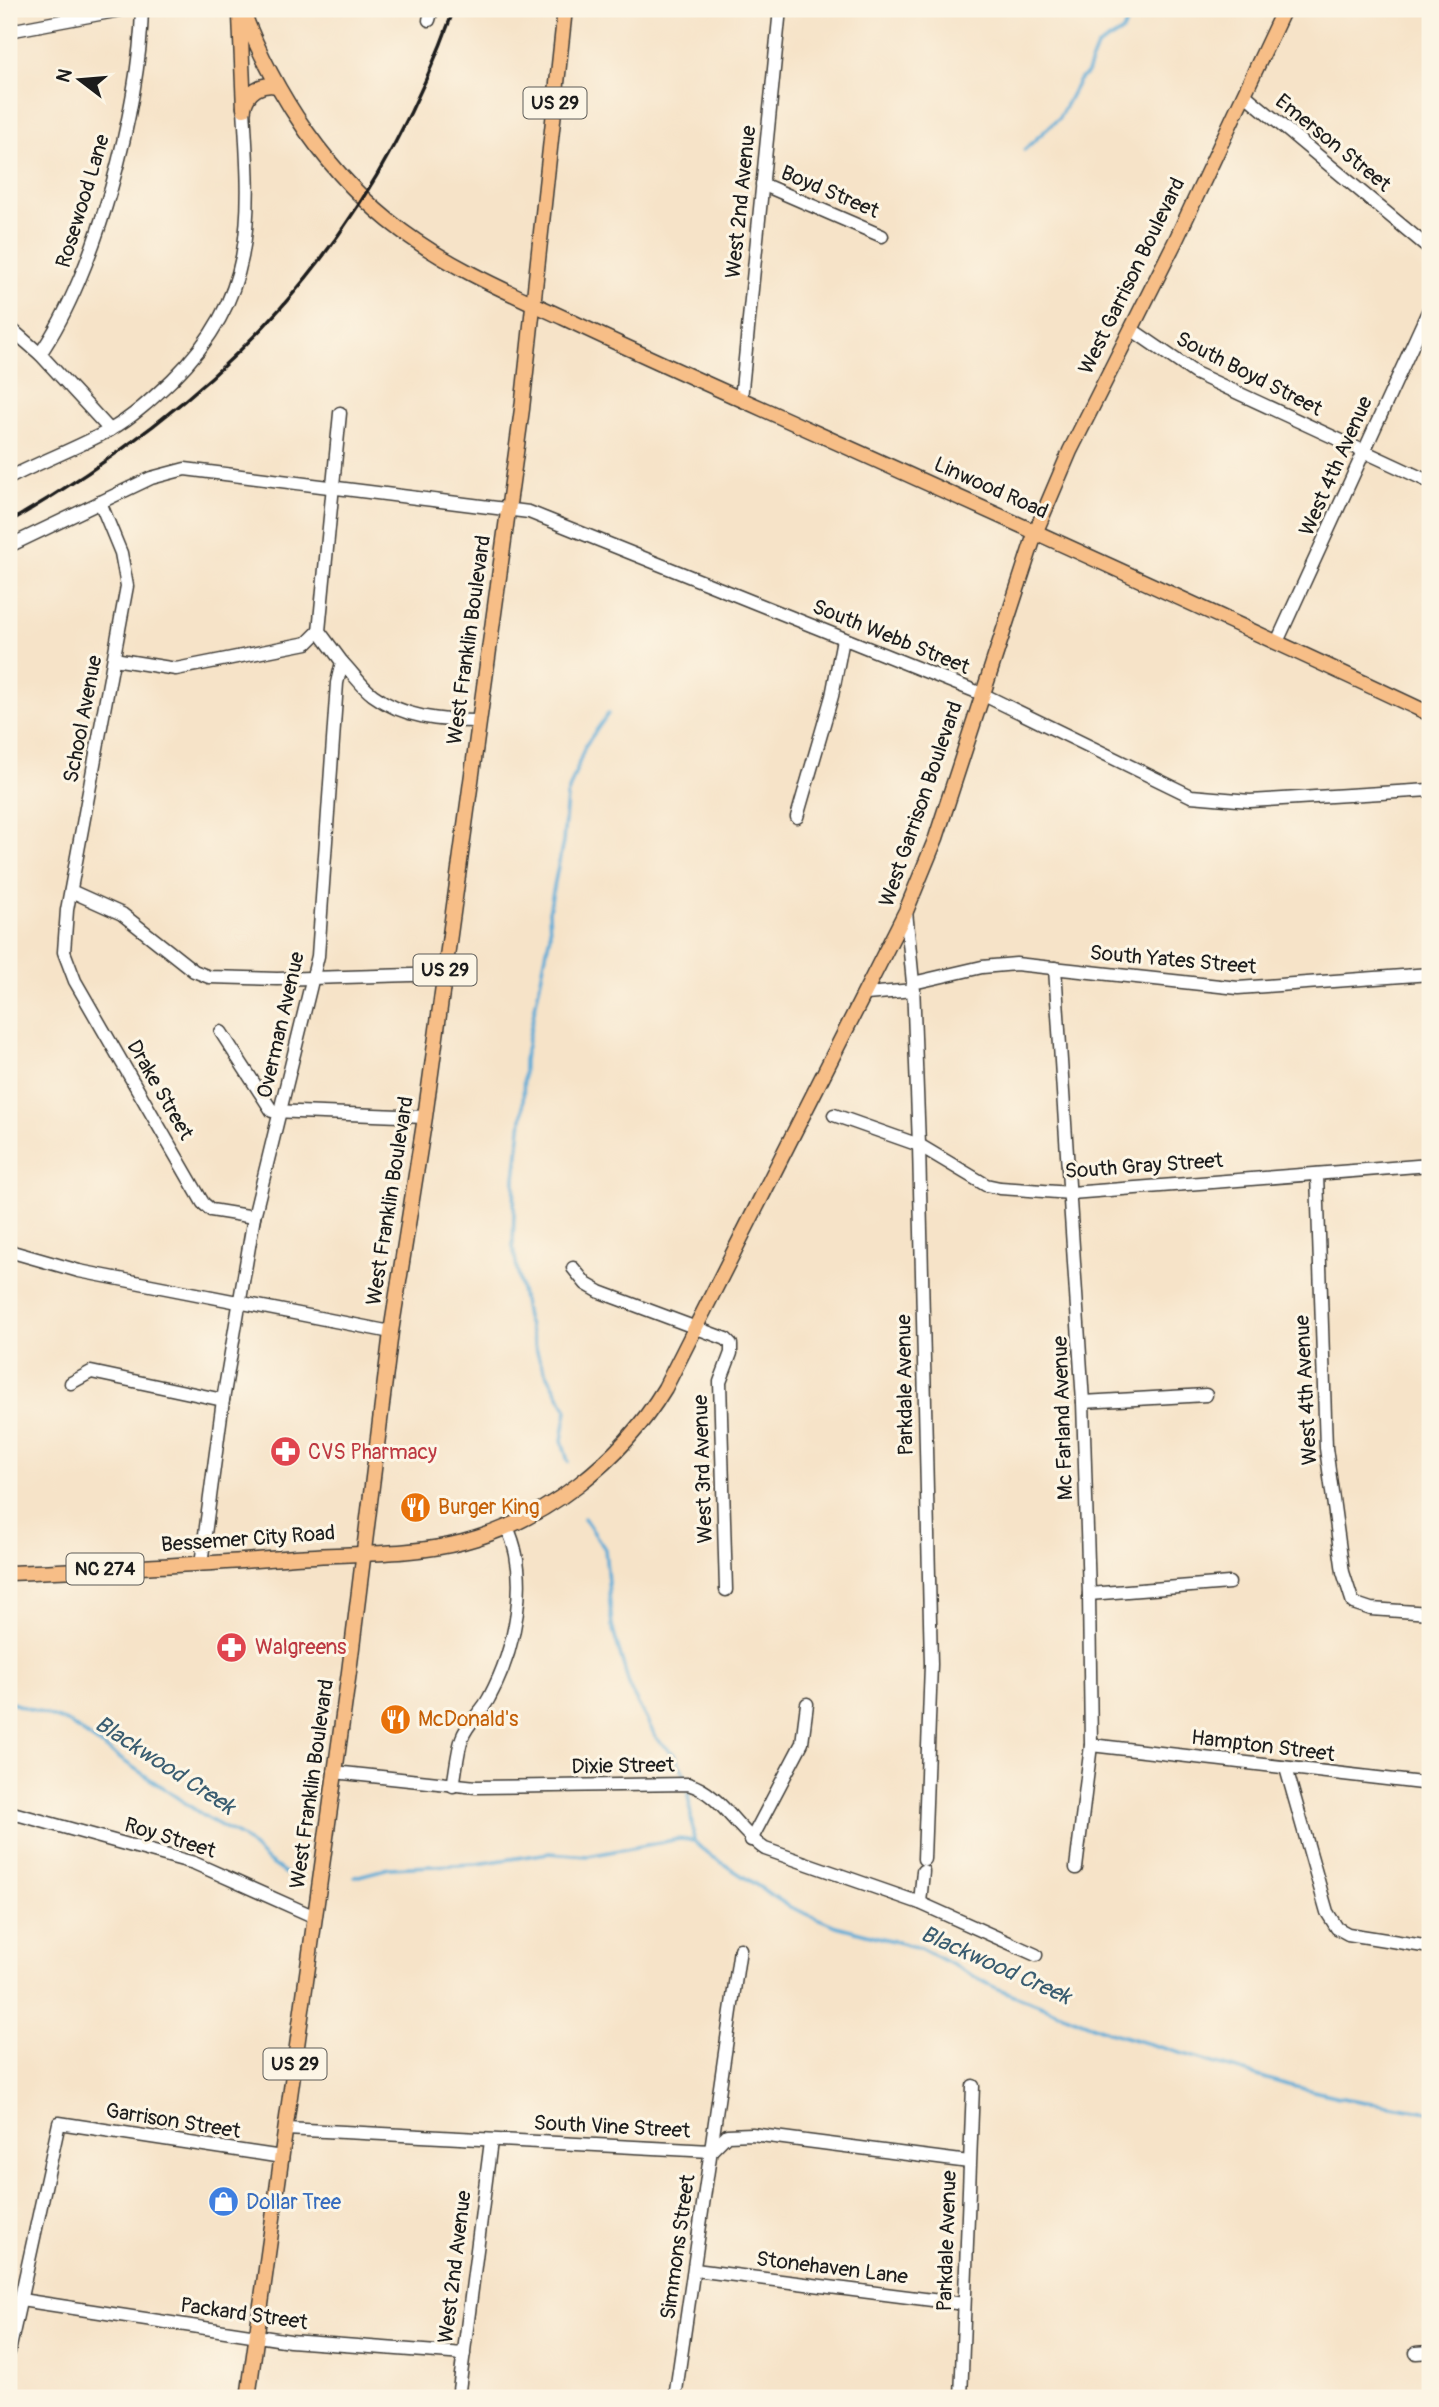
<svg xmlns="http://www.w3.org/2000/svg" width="1439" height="2407" font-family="Pangolin,sans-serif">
<rect width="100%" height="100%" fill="#fcf5e5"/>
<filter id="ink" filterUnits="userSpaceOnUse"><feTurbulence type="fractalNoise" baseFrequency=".0143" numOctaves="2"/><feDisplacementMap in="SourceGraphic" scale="14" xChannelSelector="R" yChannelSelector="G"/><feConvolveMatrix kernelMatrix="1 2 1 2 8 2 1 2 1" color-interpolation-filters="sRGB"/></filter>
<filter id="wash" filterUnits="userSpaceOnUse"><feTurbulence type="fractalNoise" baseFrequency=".00686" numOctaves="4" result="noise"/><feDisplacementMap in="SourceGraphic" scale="28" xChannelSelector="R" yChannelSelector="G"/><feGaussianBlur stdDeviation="1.57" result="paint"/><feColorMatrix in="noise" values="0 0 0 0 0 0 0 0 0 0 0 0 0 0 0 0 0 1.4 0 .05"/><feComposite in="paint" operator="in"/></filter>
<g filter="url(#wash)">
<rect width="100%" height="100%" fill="#f6e3c8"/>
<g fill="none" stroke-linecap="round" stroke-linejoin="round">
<g stroke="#5daad6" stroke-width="3.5">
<polyline points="1024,150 1059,118 1079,80 1086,75 1097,47 1123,31 1134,9"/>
<polyline points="568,1462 562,1440 567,1410 540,1361 526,1317 513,1246 515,1178 523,1111 524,1060 550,935 549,911 563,842 567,796 585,746 608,714"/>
<polyline points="584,1518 605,1549 612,1626 631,1691 657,1739 674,1754 685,1775"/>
<polyline points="9,1702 67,1722 207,1818 243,1838 265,1859 291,1877"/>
<polyline points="688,1792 694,1841"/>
<polyline points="355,1877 389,1868 477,1864 549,1853 588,1856 679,1839 694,1841 707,1853 790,1907 836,1926 920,1948 996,1988 1109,2032 1288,2085 1347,2099 1430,2112"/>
</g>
</g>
</g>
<g filter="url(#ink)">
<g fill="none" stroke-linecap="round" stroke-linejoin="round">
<defs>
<g id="minor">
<polyline points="429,20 432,9"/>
<polyline points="9,31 126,9"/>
<polyline points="1244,94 1430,249"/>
<polyline points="762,184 882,236"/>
<polyline points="9,327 40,354 110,430"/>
<polyline points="1131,329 1195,373 1430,482"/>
<path d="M40,354C96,273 140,107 142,9"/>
<polyline points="741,399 780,9"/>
<path d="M9,478C42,461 77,448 110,430C133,417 153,398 172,380C257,296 251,220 244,109"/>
<polyline points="100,502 121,553 127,586 67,910 64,952 75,981 203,1203 211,1210 254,1217"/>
<polyline points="9,546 151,478 185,469 529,512 982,694 1191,796 1250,801 1430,790"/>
<polyline points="1277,642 1430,307"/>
<polyline points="114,659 176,669 307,643 319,631"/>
<path d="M342,662C352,672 361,686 373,695C404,718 441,721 479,721"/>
<polyline points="797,817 832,696 843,639"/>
<polyline points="71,891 122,914 194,971 209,977 277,979 445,974"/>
<polyline points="906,911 913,983 919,1145 931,1664 924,1859"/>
<polyline points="1055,968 1083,1402 1089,1594 1091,1745 1076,1868"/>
<polyline points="913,983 982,967 1016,964 1238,988 1430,974"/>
<polyline points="866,994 914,990"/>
<polyline points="221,1032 272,1111 425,1117"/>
<polyline points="834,1115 919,1145 986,1185 1000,1188 1071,1193 1430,1165"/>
<polyline points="1317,1174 1326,1448 1343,1572 1353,1603 1371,1609 1430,1613"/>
<polyline points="9,1251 79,1271 391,1332"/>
<polyline points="573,1268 586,1284 600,1292 726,1339 731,1344 731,1353 720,1382 726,1590"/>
<polyline points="71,1383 91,1372 223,1400"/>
<polyline points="1083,1402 1206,1395"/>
<polyline points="201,1564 223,1400 254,1217 318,956 337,683 342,662 319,631 340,413"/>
<polyline points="1089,1594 1229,1583"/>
<polyline points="1091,1745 1430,1784"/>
<polyline points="1286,1768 1327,1912 1337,1928 1348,1934 1430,1947"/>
<path d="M334,1772L476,1787L688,1784C721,1793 737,1831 765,1849L920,1903L1036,1955"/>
<path d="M453,1786C456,1771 457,1753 462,1738C467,1723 482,1712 489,1698C515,1650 531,1578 507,1527"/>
<polyline points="9,1812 194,1863 315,1917"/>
<polyline points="751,1840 802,1743 807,1704"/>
<polyline points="920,1903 923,1871"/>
<polyline points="286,2129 711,2151 727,2135 752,2134 969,2162"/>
<polyline points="695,2270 964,2304"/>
<polyline points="21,2300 290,2341 464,2354"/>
<polyline points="9,2352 59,2123 282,2157"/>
<polyline points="1416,2353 1430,2352"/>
<polyline points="458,2398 491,2141"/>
<polyline points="675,2398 740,1949"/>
<polyline points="961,2398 973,2086"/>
</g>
<g id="major">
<path d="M242,9C274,94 328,176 402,231C452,268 508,292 564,318C631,350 698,380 765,410C987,510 1210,610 1430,714"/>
<polyline points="240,16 244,109"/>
<path d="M244,107C248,91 261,83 277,86"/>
<path d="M9,1573C104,1569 199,1565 295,1557C350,1553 410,1556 463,1542C547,1520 621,1461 665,1388L906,911L936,838L1036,531L1070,451L1175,242L1284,9"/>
<polyline points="248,2398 349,1672 391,1332 425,1117 522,409 565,9"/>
</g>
</defs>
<use href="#minor" stroke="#3d3a36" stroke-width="15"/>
<use href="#major" stroke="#3d3a36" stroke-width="17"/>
<use href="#minor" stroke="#fff" stroke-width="12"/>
<use href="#major" stroke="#f7be87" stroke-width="14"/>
<path stroke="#1c1c1c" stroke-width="3.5" d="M9,522C225,397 369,247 454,9"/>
</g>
</g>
<defs>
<symbol id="pharmacy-disc" viewBox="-11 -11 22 22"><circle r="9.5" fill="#e0444e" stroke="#fcf5e5"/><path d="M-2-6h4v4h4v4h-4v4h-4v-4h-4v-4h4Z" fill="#fff"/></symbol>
<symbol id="restaurant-disc" viewBox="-11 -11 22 22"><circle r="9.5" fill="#e8710a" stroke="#fcf5e5"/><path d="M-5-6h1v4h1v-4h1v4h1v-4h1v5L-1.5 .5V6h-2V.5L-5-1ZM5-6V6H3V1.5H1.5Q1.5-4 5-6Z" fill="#fff"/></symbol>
<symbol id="shop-disc" viewBox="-11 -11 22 22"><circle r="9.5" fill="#3f7fe0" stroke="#fcf5e5"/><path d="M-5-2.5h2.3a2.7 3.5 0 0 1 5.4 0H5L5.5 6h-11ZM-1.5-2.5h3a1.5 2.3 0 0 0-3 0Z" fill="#fff"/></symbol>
</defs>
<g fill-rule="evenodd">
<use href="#pharmacy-disc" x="268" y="1434" width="35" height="35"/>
<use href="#restaurant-disc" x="398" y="1490" width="35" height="35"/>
<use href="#pharmacy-disc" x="214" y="1630" width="35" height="35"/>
<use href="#restaurant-disc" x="378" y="1702" width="35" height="35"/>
<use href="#shop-disc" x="206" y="2184" width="35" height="35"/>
</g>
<g text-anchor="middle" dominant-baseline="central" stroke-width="6" stroke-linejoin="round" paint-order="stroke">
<g fill="#fcf5e5" stroke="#5f5d58" stroke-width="2">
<rect x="523.5" y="87.5" width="63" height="31" rx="5"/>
<rect x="413.5" y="954.5" width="63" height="31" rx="5"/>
<rect x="66.5" y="1553.5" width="77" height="31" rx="5"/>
<rect x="263.5" y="2048.5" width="63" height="31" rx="5"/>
</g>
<g font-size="19" font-weight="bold" fill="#1c1c1c">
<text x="555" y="103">US 29</text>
<text x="445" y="970">US 29</text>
<text x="105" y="1569">NC 274</text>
<text x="295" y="2064">US 29</text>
</g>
<g font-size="21" fill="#1c1c1c" stroke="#fcf5e5">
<text transform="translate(1333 143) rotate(39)">Emerson Street</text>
<text transform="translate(830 192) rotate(23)">Boyd Street</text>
<text transform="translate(83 201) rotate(-73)">Rosewood Lane</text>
<text transform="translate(741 202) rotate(-84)">West 2nd Avenue</text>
<text transform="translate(1132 276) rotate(-64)">West Garrison Boulevard</text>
<text transform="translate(1249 374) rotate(27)">South Boyd Street</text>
<text transform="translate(1336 466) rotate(-66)">West 4th Avenue</text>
<text transform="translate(991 488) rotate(24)">Linwood Road</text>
<text transform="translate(891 637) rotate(22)">South Webb Street</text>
<text transform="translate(469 640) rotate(-82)">West Franklin Boulevard</text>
<text transform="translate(83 719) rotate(-79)">School Avenue</text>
<text transform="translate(921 804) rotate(-71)">West Garrison Boulevard</text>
<text transform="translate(1173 960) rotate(5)">South Yates Street</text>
<text transform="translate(281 1025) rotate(-77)">Overman Avenue</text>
<text transform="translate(160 1090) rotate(60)">Drake Street</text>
<text transform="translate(1144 1166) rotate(-4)">South Gray Street</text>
<text transform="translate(390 1201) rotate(-81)">West Franklin Boulevard</text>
<text transform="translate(905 1385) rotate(-91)">Parkdale Avenue</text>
<text transform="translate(1306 1390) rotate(-93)">West 4th Avenue</text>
<text transform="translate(1063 1418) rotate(-92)">Mc Farland Avenue</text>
<text transform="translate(703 1469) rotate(-92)">West 3rd Avenue</text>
<text transform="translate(248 1539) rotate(-4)">Bessemer City Road</text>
<text transform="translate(1263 1746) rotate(7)">Hampton Street</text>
<text transform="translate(623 1766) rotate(-1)">Dixie Street</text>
<text transform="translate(312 1784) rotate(-82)">West Franklin Boulevard</text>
<text transform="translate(170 1838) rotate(17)">Roy Street</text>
<text transform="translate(173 2121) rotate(9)">Garrison Street</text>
<text transform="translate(612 2127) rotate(3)">South Vine Street</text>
<text transform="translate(947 2241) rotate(-88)">Parkdale Avenue</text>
<text transform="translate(678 2247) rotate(-82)">Simmons Street</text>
<text transform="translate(455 2267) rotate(-83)">West 2nd Avenue</text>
<text transform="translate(832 2268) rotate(7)">Stonehaven Lane</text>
<text transform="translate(244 2314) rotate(8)">Packard Street</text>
</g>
<g font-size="21" fill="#be3a42" stroke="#fcf5e5" text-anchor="start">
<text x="308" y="1452">CVS Pharmacy</text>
<text x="255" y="1647">Walgreens</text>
</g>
<g font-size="21" fill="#c56008" stroke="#fcf5e5" text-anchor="start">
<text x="438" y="1507">Burger King</text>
<text x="418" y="1719">McDonald's</text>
</g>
<g font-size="21" fill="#366cbe" stroke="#fcf5e5" text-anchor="start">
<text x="246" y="2202">Dollar Tree</text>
</g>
<g font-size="23" font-style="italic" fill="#395c70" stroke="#fcf5e5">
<text transform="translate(165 1765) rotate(33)">Blackwood Creek</text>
<text transform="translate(996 1965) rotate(24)">Blackwood Creek</text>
</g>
</g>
<rect width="1439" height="2407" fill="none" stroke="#fcf5e5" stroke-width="35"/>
<g transform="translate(80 80) rotate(286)" stroke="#fcf5e5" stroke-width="5" paint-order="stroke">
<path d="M0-5L12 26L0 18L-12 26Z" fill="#1c1c1c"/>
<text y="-10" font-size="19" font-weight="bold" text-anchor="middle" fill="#1c1c1c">N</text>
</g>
</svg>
